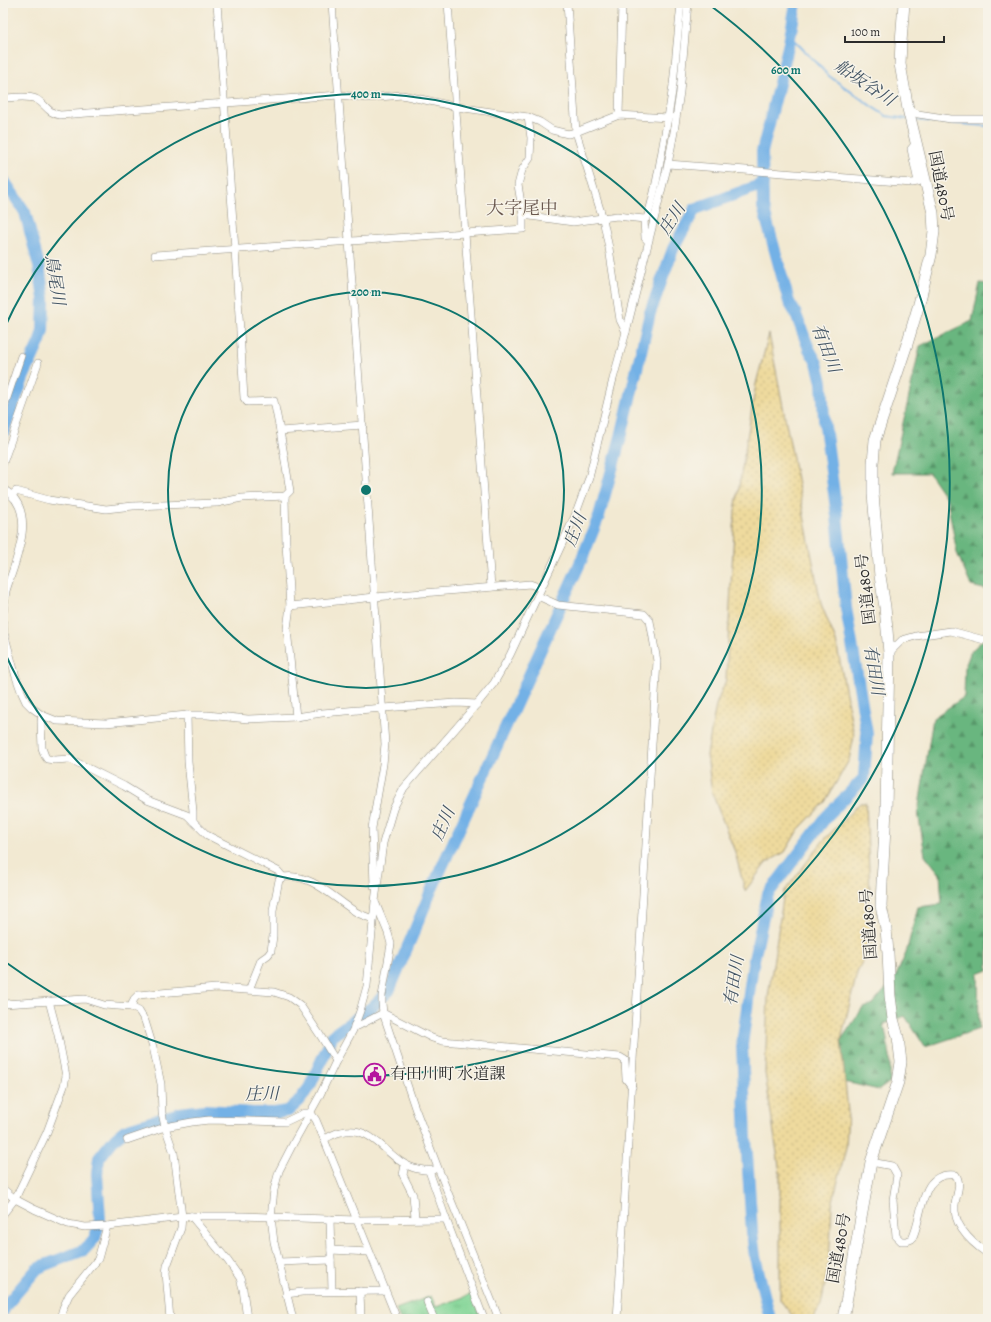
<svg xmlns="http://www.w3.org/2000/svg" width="991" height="1322" font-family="Alegreya,'Noto Serif JP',serif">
<defs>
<pattern id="grass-tufts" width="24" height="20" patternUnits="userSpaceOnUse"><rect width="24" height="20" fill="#82d596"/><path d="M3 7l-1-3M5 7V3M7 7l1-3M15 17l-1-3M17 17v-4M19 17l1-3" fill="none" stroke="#70b781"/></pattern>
<pattern id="forest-firs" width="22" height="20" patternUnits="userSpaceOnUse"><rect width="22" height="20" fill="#69b67f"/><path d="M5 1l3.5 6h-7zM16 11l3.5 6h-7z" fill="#579468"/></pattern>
<pattern id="sand-dots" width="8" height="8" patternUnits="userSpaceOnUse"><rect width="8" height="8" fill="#eeda9e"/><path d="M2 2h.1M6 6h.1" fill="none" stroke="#cb8" stroke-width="1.8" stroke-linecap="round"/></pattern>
</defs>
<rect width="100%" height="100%" fill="#f7f3e8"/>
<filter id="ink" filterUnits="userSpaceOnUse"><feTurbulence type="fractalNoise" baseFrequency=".025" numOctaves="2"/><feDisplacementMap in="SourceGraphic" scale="8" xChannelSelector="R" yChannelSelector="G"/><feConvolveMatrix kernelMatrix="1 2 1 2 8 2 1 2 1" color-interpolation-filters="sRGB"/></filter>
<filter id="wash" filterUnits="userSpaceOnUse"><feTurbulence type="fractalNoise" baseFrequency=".012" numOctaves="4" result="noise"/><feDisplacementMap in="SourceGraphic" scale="16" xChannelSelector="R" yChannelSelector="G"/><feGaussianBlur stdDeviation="0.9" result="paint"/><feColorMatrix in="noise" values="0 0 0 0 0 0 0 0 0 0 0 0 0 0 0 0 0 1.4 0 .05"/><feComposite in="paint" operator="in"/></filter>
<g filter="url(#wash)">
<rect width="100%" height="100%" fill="#f2e9d2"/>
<polygon fill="url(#grass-tufts)" stroke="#568060" points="472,1294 482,1319 400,1319 396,1309 431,1296 436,1307"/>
<g fill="url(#forest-firs)" stroke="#4a7055">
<polygon points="980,283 988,284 988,590 971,586 957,553 947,499 929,473 892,473 920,346 972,321"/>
<polygon points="988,635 988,970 978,974 979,1029 925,1047 905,1016 884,1024 890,1056 890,1082 879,1090 845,1082 841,1040 862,1009 873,1004 895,978 906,953 918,907 942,904 940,874 925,855 918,812 933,718 964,697 965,667 971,651"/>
</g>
<g fill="url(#sand-dots)" stroke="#8c8264">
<polygon points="769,334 821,604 836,641 854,736 849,760 825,802 798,830 785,852 766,863 745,891 735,852 712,793 707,755 716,705 726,680 735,511 756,384"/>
<polygon points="860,803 866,803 872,939 857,973 841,1040 848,1112 846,1148 832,1205 829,1262 821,1305 812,1319 795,1319 780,1300 780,1173 765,1073 768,997 784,892 823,841"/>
</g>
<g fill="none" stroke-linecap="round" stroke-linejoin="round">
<g stroke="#73b1e6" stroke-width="2">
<polyline points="790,36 829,76 871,106 886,116 907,119"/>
<polyline points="915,120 988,126"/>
</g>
<g stroke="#73b1e6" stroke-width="12">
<polyline points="3,179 25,212 39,266 44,299 43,330 40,341 24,376 3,433"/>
<polyline points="3,1311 7,1304 37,1269 45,1265 84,1250 95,1238 100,1219 97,1174 99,1158 115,1138 125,1130 180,1113 205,1110 253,1113 275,1113 288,1111 299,1101 309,1088 333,1035 371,1008 389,991 431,891 581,561 599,516 622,433 650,313 673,249 695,209 763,184"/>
<polyline points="770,1319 755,1257 752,1232 746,1138 742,1045 753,964 768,894 827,816 864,778 867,734 846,608 837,516 824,419 822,382 817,363 809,349 795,312 789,302 763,207 762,152 789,43 796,3"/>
</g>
</g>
</g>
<g filter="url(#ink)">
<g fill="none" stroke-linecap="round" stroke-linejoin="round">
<defs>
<g id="minor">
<polyline points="217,3 235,249 244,398 247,402 274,401 280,431"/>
<polyline points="332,3 385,744 383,764 372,828 374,886"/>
<polyline points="448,3 491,587"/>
<polyline points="567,3 576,132 603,219 609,248 620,320 626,332"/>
<path d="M3,98C13,98 27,95 36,99C46,104 47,113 60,115L339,95L368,98L402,95L457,107L528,117L540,122L552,130L568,134L576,132L619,115L668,118L673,85L681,3"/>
<polyline points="908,109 918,114 951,119 988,119"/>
<polyline points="619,115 622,3"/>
<polyline points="528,117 531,138 530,158 522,170 518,185 523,215 573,222 617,216 644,219 645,238 648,241"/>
<polyline points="668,164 912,183 918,182 911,149 916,143"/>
<path d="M644,219L647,218C658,185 661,151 668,118L670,117"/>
<polyline points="155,255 523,229 523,215"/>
<polyline points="3,410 21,356"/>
<polyline points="3,463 38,363"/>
<path d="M3,489C40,510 15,561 6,591C5,598 4,606 3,613"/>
<polyline points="12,495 16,491 49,500 106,509 133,506 217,503 242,498 285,496 290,491 280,431 363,425"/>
<polyline points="285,496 286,544 290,606 287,629 296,717"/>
<polyline points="538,596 558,605 644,614 650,621 657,661 622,1243 617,1319"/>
<polyline points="290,606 375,597 530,584 541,588"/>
<polyline points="3,623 4,633 16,677 21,691 26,702 32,708 42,715 57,721 106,723 187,715 207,715 248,719 296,717 322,713 383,708 456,703 477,704"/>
<polyline points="889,653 902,640 916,636 951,631 988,641"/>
<polyline points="42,715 41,721 42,748 45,756 47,759 54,760 70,759 124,786 147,800 187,815 193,821"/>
<path d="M187,715L188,762L193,811V821L207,835L278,871L283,877C311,872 334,899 356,912C361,915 368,917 373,919"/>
<polyline points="376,904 388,933 391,944 382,996 382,1003 383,1013 415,1108 438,1168 499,1319"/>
<polyline points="249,990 261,960 268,955 271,951 273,936 273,910 279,880 283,877"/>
<polyline points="3,1004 85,999 104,1005 131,1007 139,1011 145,1021 153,1047 161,1084 162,1113 165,1127 174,1153 182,1217 181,1228 167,1266 166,1273 170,1319"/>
<polyline points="131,1007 134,999 138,995 216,988 274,992 289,997 300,1005 320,1035 336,1061"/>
<polyline points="354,1026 358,1026 383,1013 432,1038 442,1041 620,1057 625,1060 626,1079 632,1087"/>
<polyline points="311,1113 316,1120 324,1139 397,1319"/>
<path d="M324,1139C329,1137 335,1133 341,1132C375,1123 387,1163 418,1169C423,1170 428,1171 433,1170"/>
<polyline points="127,1140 165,1127 192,1122 209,1120 285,1122 304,1113 311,1113"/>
<path d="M871,1162L892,1166L897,1175L893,1200L896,1236L901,1241H907L912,1239C924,1216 918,1170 956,1175C962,1185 956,1194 955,1205C953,1226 972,1243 988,1254"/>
<polyline points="405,1165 403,1175 413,1195 415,1218"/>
<polyline points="429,1171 446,1219 484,1319"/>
<polyline points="3,1189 15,1199 34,1209 68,1224 85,1227 107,1226 191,1216 243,1216 356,1220 446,1219"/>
<polyline points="3,1214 15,1199 47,1132 64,1086 66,1076 58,1035 49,1001"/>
<polyline points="191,1216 228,1261 240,1278 243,1289 247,1319"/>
<polyline points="330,1219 332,1291"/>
<polyline points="331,1250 369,1252"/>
<polyline points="279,1262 331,1260"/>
<polyline points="360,1291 361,1319"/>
<polyline points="286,1294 302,1292 385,1291"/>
<polyline points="427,1302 434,1319"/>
<polyline points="60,1319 63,1308 69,1295 98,1259 107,1226"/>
<polyline points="293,1319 274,1242 271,1217 274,1190 279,1171 294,1142 319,1097 336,1061 353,1030 360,1011 367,986 375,901 383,843 393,809 404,788 477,704 494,683 510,655 575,516 589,478 613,379 626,332 668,164 674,132 680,92 688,3"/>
</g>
<polyline id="highway" points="843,1319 871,1162 898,1082 901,1062 898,1037 893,1019 890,996 888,953 886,929 881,906 882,883 886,810 889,653 885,607 880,576 873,494 873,463 875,440 907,344 919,304 931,255 934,231 933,213 908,109 900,64 901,42 904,3"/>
</defs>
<use href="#minor" stroke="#8e8a7e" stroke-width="8"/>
<use href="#highway" stroke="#8e8a7e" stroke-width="12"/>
<use href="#minor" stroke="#fff" stroke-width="7"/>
<use href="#highway" stroke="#fff" stroke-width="11"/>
</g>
</g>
<g fill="none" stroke="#0f766e" stroke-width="2">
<circle cx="366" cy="490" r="198"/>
<path d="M4 329A396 396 0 1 1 4 651"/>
<path d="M707 3A594 594 0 1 1 4 961"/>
</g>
<defs>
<symbol id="civic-ring" viewBox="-11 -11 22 22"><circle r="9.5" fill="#f7f3e8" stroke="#b5179e" stroke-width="1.5"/><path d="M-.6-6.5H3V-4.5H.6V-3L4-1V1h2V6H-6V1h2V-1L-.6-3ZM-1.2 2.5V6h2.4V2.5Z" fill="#b5179e"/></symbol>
</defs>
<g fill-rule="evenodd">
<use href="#civic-ring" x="362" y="1062" width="25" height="25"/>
</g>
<g text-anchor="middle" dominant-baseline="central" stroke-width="3" stroke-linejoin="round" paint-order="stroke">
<g font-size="16" fill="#2b2b2b" stroke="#f7f3e8">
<text transform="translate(941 186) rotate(79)">国道480号</text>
<text transform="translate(866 589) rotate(-97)">国道480号</text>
<text transform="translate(869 924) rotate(-94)">国道480号</text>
<text transform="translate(839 1248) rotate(-80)">国道480号</text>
</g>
<g font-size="16" fill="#2b2b2b" stroke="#f7f3e8" text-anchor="start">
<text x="390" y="1074">有田川町 水道課</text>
</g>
<g font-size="17" font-style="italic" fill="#415363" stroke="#f7f3e8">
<text transform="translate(865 83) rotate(34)">船坂谷川</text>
<text transform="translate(672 219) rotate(-57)">庄川</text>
<text transform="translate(55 280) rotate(81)">鳥尾川</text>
<text transform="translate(826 348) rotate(69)">有田川</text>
<text transform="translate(575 530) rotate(-69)">庄川</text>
<text transform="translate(874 670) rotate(81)">有田川</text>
<text transform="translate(443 824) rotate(-66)">庄川</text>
<text transform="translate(734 981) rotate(-81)">有田川</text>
<text transform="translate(262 1094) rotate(-1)">庄川</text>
</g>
<g font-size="18" fill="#69574e" stroke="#f7f3e8">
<text x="522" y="208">大字尾中</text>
</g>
</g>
<circle cx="366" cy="490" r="6" fill="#0f766e" stroke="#f7f3e8" stroke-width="2"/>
<g font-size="12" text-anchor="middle" font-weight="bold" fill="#0f766e" stroke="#f7f3e8" stroke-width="3" stroke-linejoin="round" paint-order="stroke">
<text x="786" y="74">600 m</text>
<text x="366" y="98">400 m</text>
<text x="366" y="296">200 m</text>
</g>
<rect width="991" height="1322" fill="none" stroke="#f7f3e8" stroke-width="16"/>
<path d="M845 36v6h99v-6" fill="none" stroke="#2b2b2b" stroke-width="2"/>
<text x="851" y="36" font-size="12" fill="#2b2b2b" stroke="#f7f3e8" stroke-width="3" paint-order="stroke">100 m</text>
</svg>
